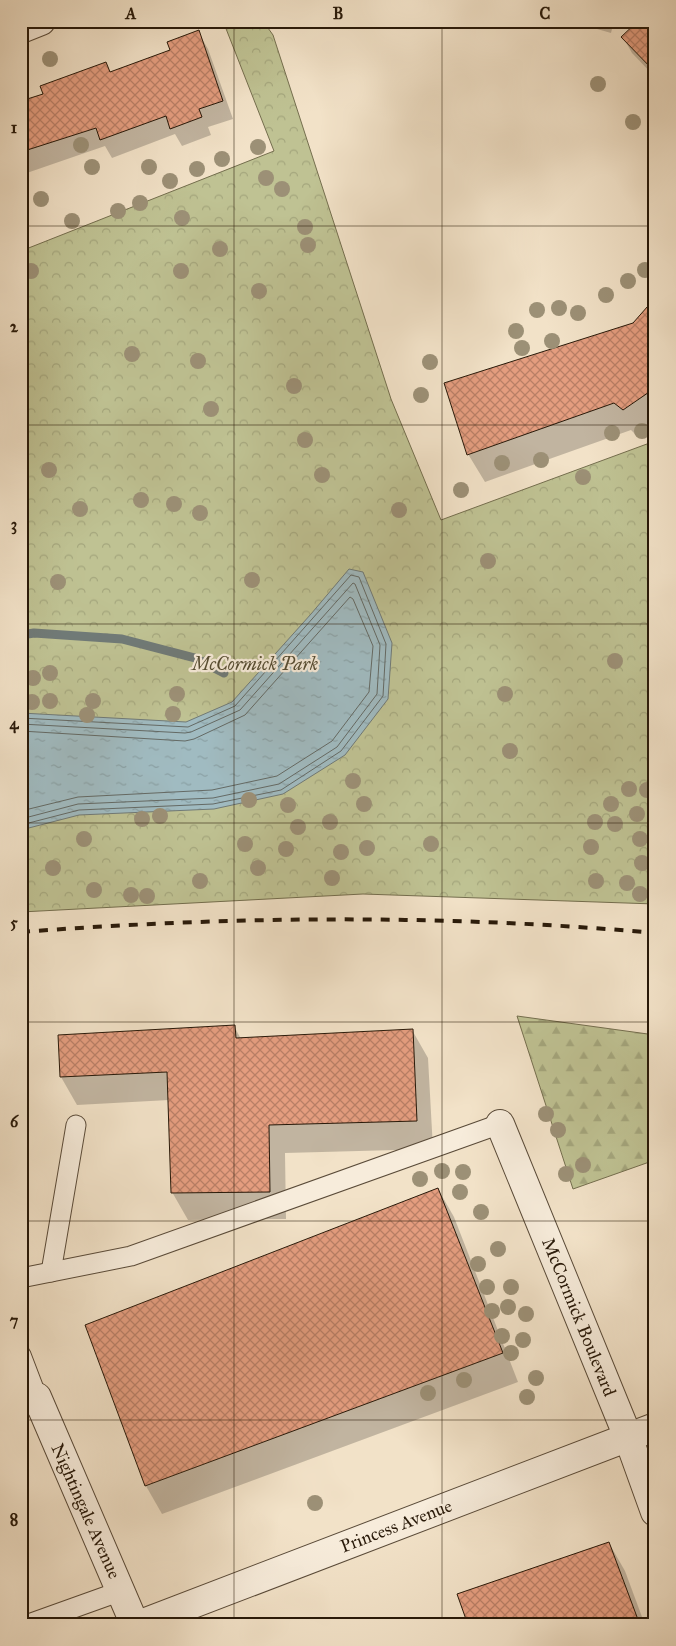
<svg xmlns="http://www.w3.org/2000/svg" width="676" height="1646" font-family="'IM FELL Great Primer',serif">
<defs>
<pattern id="forest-firs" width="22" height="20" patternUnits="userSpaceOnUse" patternTransform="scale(1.25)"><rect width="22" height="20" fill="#bfc293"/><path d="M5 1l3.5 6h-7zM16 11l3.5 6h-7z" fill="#a4a67d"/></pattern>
<pattern id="park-crowns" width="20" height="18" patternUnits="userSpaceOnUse" patternTransform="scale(1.25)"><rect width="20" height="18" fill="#bfc293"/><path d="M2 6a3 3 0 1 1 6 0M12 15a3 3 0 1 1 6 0" fill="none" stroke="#a4a67d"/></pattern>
<pattern id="water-ripples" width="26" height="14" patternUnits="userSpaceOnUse" patternTransform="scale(1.25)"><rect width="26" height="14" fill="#a0bbc1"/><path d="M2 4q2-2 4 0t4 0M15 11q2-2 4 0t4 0" fill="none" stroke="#8aa0a4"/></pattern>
<pattern id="building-cross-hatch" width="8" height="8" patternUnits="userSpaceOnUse" patternTransform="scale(1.25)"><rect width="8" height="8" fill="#e49d7f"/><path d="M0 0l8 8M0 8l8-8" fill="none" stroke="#b97f66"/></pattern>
</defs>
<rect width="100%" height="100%" fill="#f2e2c8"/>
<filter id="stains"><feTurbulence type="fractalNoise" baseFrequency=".004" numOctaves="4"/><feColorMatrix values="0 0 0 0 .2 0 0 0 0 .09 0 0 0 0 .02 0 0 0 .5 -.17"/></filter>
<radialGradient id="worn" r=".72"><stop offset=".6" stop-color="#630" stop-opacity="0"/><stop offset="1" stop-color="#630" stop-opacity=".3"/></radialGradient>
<polygon fill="url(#forest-firs)" stroke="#746e4e" points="517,1016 655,1035 655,1160 573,1189"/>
<polygon fill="url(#park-crowns)" stroke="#746e4e" points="223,21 263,21 273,35 391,399 441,520 655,441 655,904 363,894 21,912 21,251 274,151"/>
<polygon fill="url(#water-ripples)" stroke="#707a77" points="349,569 363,572 392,643 388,699 345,755 283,794 214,809 79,815 21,830 21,713 186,722 232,702 311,614"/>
<g fill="#0003">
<polygon points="569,21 614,21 611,33"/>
<polygon points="655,21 655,77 632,53 623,37"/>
<polygon points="198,32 208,49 233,119 208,127 211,135 182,146 175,134 112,158 105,146 21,175 21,102 44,94 105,63 111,73 171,51"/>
<polygon points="655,299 655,427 639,438 631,430 485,482 468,454 634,324"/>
<polygon points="234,1026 241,1039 412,1030 428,1058 433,1149 285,1153 286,1219 188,1220 172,1192 169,1100 77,1105 61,1077"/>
<polygon points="438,1189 454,1217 518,1382 162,1514 146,1486 86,1326"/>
<polygon points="609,1543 625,1571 645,1625 470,1625"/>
</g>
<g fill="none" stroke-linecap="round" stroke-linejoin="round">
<g stroke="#646a65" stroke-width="1">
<polyline points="21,718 188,727 235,706 351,575 359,577 386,644 383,696 341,751 281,790 213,804 79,810 21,825"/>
<polyline points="21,724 185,733 191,732 240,710 353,583 355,584 380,645 377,694 337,747 279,784 213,798 78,804 21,819"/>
<polyline points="21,731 185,741 194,739 245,715 350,597 353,599 373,646 369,692 332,741 277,776 212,790 78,797 21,811"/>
</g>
<polyline stroke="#707a77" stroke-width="9" points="21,635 34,633 122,639 195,658 224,673"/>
</g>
<g fill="url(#building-cross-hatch)" stroke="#281909">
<polygon points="638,21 655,21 655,72 621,37"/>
<polygon points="199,30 223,101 199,109 202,117 170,129 166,116 100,140 96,128 21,152 21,101 43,94 40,86 106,62 110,72 170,50 167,42"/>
<polygon points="655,298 655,388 623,410 614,403 467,455 444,383 633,323"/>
<polygon points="235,1025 236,1038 413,1029 417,1121 269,1125 270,1192 171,1193 167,1072 60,1077 58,1035"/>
<polygon points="438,1188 503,1353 145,1486 85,1325"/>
<polygon points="609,1542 640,1625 468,1625 457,1594"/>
</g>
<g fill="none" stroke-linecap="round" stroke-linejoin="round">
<defs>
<g id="service">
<polyline points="51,1272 76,1125"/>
<polyline points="21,1278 131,1256 500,1124"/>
<polyline points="21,1355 37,1397"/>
<polyline points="26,1625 121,1591"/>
</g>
<g id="minor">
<polyline points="21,29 41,21"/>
<polyline points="500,1124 628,1437 655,1512"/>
<polyline points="138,1625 655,1427"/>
</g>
<polyline id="tertiary" points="21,1403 37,1397 135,1625"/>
</defs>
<use href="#service" stroke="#5a4b39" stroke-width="21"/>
<use href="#minor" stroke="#5a4b39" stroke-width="30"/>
<use href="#tertiary" stroke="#5a4b39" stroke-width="30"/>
<use href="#service" stroke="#f7ecdb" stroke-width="19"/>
<use href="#minor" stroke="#f7ecdb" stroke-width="28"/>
<use href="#tertiary" stroke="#f7ecdb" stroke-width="28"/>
<path stroke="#281909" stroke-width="4" stroke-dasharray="9 9" stroke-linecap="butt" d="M21,932C232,916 444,914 655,933"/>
</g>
<g fill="#9c9076">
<circle cx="50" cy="59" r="8"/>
<circle cx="598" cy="84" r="8"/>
<circle cx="633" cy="122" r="8"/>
<circle cx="81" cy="145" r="8"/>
<circle cx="258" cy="147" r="8"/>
<circle cx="222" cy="159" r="8"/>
<circle cx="92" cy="167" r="8"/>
<circle cx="149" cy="167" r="8"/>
<circle cx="197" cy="169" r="8"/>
<circle cx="266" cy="178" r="8"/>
<circle cx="170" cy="181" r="8"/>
<circle cx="282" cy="189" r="8"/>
<circle cx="41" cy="199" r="8"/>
<circle cx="140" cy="203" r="8"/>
<circle cx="118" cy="211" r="8"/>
<circle cx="182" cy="218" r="8"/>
<circle cx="72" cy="221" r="8"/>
<circle cx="305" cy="227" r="8"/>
<circle cx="308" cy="245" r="8"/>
<circle cx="220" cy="249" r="8"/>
<circle cx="645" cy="270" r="8"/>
<circle cx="31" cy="271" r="8"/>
<circle cx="181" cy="271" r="8"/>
<circle cx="628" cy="281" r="8"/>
<circle cx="259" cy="291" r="8"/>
<circle cx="606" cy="295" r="8"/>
<circle cx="559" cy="308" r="8"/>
<circle cx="537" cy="310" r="8"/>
<circle cx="578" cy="313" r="8"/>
<circle cx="516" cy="331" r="8"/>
<circle cx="552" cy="341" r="8"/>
<circle cx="522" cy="348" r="8"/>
<circle cx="132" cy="354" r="8"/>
<circle cx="198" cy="361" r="8"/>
<circle cx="430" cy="362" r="8"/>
<circle cx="294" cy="386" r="8"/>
<circle cx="421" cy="395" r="8"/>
<circle cx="211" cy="409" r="8"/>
<circle cx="642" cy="431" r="8"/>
<circle cx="612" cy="433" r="8"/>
<circle cx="305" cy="440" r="8"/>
<circle cx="541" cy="460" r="8"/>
<circle cx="502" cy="463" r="8"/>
<circle cx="49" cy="470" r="8"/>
<circle cx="322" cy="475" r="8"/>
<circle cx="583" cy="477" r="8"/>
<circle cx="461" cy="490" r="8"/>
<circle cx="141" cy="500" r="8"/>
<circle cx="174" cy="504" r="8"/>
<circle cx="80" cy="509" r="8"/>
<circle cx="399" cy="510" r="8"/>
<circle cx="200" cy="513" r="8"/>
<circle cx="488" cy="561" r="8"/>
<circle cx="252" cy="580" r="8"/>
<circle cx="58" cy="582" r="8"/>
<circle cx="615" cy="661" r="8"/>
<circle cx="50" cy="673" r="8"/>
<circle cx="33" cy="678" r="8"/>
<circle cx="177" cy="694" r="8"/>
<circle cx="505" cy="694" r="8"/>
<circle cx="50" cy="701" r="8"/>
<circle cx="93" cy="701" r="8"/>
<circle cx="32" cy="702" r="8"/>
<circle cx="173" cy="714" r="8"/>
<circle cx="87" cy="715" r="8"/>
<circle cx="510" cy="751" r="8"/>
<circle cx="353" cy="781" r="8"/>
<circle cx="629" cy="789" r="8"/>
<circle cx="647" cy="790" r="8"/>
<circle cx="249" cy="800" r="8"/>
<circle cx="364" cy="804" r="8"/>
<circle cx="611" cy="804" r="8"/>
<circle cx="288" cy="805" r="8"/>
<circle cx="637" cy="814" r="8"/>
<circle cx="160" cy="816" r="8"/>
<circle cx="142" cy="819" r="8"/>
<circle cx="330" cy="822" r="8"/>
<circle cx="595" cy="822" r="8"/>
<circle cx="615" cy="824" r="8"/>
<circle cx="298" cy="827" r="8"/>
<circle cx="84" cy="839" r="8"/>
<circle cx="640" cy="839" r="8"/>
<circle cx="245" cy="844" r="8"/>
<circle cx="431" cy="844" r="8"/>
<circle cx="591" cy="847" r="8"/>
<circle cx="367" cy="848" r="8"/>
<circle cx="286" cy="849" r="8"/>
<circle cx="341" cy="852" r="8"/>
<circle cx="642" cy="863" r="8"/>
<circle cx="53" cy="868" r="8"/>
<circle cx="258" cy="868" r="8"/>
<circle cx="332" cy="878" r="8"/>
<circle cx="200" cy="881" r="8"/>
<circle cx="596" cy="881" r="8"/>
<circle cx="627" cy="883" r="8"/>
<circle cx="94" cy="890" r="8"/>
<circle cx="640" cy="894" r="8"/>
<circle cx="131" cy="895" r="8"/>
<circle cx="147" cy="896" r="8"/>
<circle cx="546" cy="1114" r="8"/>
<circle cx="558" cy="1130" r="8"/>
<circle cx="583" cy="1165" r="8"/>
<circle cx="442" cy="1171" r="8"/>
<circle cx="463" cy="1172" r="8"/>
<circle cx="566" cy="1174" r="8"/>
<circle cx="420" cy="1179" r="8"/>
<circle cx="460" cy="1192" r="8"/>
<circle cx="481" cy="1212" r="8"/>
<circle cx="498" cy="1249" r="8"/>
<circle cx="478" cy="1264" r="8"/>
<circle cx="487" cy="1287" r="8"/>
<circle cx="511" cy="1287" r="8"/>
<circle cx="508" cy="1307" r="8"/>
<circle cx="492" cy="1311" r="8"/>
<circle cx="526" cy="1314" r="8"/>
<circle cx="502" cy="1336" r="8"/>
<circle cx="523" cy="1340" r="8"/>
<circle cx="511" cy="1353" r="8"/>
<circle cx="536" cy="1378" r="8"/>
<circle cx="464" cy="1380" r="8"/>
<circle cx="428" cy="1393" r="8"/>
<circle cx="527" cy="1397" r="8"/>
<circle cx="315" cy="1503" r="8"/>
</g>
<path fill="none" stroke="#281909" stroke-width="1" stroke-opacity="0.55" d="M234,21V1625M442,21V1625M21,226H655M21,425H655M21,624H655M21,823H655M21,1022H655M21,1221H655M21,1420H655"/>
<g text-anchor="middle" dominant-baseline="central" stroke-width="4.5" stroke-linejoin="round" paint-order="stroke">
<g font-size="18" font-style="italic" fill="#554c32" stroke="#f7ecdb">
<text x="255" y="664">McCormick Park</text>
</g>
<g font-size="18" fill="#281909" stroke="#f7ecdb">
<text transform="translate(579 1317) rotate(68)">McCormick Boulevard</text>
<text transform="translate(86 1511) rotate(66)">Nightingale Avenue</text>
<text transform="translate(396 1526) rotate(-21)">Princess Avenue</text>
</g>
</g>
<rect width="676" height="1646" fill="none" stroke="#f2e2c8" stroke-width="55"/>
<rect x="28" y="28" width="620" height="1590" fill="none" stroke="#281909" stroke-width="2"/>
<g font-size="16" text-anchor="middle" font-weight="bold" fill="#281909">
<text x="131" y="19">A</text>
<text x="338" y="19">B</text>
<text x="545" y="19">C</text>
<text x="14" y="133">1</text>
<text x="14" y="332">2</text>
<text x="14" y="530">3</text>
<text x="14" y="729">4</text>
<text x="14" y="928">5</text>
<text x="14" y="1127">6</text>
<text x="14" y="1326">7</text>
<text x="14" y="1525">8</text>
</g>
<rect width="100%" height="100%" filter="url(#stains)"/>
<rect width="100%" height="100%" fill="url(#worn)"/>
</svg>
